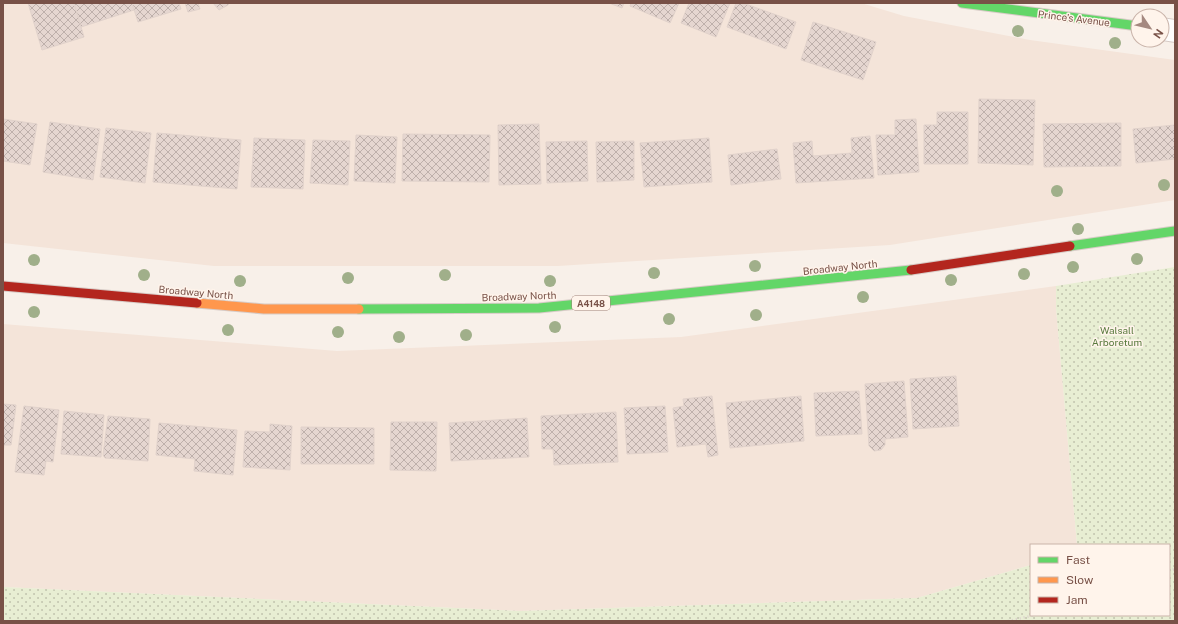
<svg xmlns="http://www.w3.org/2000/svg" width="1178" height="624" font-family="'Public Sans',sans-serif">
<defs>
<pattern id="park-dots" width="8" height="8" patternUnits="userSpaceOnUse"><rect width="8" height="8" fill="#e8eed3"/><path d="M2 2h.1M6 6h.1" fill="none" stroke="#c1c3ad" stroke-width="1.8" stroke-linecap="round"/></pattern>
<pattern id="building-cross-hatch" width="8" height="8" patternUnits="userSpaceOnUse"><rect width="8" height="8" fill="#e5d6d0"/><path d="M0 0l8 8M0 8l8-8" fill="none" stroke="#beb0ab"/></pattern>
</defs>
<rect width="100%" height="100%" fill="#f8f0e9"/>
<g fill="#f4e4d9">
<polygon points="3,3 861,3 904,16 1030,40 1175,60 1175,200 890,245 558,266 214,266 3,243"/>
<polygon points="1056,286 1056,308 1077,545 1031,545 1031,565 917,598 521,611 3,587 3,324 337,351 681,337"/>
</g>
<polygon fill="url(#park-dots)" points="1175,267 1175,621 3,621 3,587 521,611 917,598 1031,565 1031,615 1169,615 1169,545 1077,545 1056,308 1056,286"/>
<g fill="url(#building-cross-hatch)" stroke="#e1d2cb">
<polygon points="28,3 74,3 84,37 42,50"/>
<polygon points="74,3 132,3 134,10 81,27"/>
<polygon points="132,3 179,3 181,9 138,22"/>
<polygon points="185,3 198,3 200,9 188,12"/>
<polygon points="213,3 229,3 228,5 219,10"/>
<polygon points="609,3 624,3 622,8"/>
<polygon points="631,3 679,3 670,23 630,6"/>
<polygon points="689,3 730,3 716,37 681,23"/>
<polygon points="736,3 743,3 796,22 786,49 727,27"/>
<polygon points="813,22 876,42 863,80 801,60"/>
<polygon points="979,99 1035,100 1033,165 978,163"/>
<polygon points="937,112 968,112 968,164 924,164 924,125 937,125"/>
<polygon points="3,119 37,124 30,165 3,161"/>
<polygon points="916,119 919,172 878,175 876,135 895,135 895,120"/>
<polygon points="50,122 100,129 93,180 43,172"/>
<polygon points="1121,123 1121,166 1044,167 1043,124"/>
<polygon points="539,124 541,184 499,185 498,125"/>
<polygon points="1175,125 1175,159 1136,163 1133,129"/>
<polygon points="106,128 151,133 145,183 100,177"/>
<polygon points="157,133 241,140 237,189 153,182"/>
<polygon points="403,134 490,135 489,182 402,181"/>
<polygon points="356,135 397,137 395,183 354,181"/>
<polygon points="870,136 874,178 796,183 793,143 812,141 813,156 852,153 851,138"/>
<polygon points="254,138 305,140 303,189 251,187"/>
<polygon points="709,138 712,182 644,187 640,143"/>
<polygon points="313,140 350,141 348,185 310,183"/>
<polygon points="587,141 588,181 547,183 546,142"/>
<polygon points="634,141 634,180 597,182 596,142"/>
<polygon points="777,149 781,179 731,185 728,155"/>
<polygon points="956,376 959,426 913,429 910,379"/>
<polygon points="904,381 908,437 885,439 885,445 881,450 874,451 869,446 865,384"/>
<polygon points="859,391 862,434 816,436 814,393"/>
<polygon points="712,396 718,455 708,457 706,444 677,447 673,408 684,406 683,399"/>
<polygon points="801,396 804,441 730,448 726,403"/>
<polygon points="3,404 16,405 11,445 4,445 3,454"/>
<polygon points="24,406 59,410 53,462 46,461 44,475 15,472"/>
<polygon points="665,406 668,452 627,454 624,408"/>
<polygon points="64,411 104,415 101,457 61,454"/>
<polygon points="616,412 618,462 554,465 553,449 542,449 541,416"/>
<polygon points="108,416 150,419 148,461 105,458 103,455"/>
<polygon points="527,418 529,457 451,461 449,423"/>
<polygon points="391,422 437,422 436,471 390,470"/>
<polygon points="159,423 237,430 233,475 194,471 195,459 156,455"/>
<polygon points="270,424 292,426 290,470 243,467 245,431 270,432"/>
<polygon points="301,427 374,428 374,464 301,464"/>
</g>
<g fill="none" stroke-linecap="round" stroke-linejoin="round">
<defs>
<polyline id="street" points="1162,29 1175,31"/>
<g id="fast">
<polyline points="962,3 1138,26"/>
<polyline points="1070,246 1175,231"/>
<polyline points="359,309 539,308 911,270"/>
</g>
<polyline id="slow" points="197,303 264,309 359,309"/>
<g id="jam">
<polyline points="911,270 1070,246"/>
<polyline points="3,286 197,303"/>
</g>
</defs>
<use href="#street" stroke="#d6cbc6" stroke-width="24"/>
<use href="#fast" stroke="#d7cbc6" stroke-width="11"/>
<use href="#slow" stroke="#d7cbc6" stroke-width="11"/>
<use href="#jam" stroke="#d7cbc6" stroke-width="11"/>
<g stroke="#dacfcb" stroke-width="2.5" stroke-dasharray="1 3" stroke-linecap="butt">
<polyline points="1169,571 1175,569"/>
<polyline points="1008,621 1035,615"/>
</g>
<use href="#street" stroke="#fefdfc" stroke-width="22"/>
<use href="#fast" stroke="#63d668" stroke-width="9"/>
<use href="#slow" stroke="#ff974d" stroke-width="9"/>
<use href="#jam" stroke="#b3261e" stroke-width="9"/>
</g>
<g fill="#a0af8a">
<circle cx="1018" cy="31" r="6"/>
<circle cx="1115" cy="43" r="6"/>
<circle cx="1164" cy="185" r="6"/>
<circle cx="1057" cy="191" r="6"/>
<circle cx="1078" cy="229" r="6"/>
<circle cx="1137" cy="259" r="6"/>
<circle cx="34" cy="260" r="6"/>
<circle cx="755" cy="266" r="6"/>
<circle cx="1073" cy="267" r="6"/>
<circle cx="654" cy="273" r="6"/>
<circle cx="1024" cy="274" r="6"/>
<circle cx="144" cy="275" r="6"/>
<circle cx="445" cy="275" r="6"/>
<circle cx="348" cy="278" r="6"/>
<circle cx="951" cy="280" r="6"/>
<circle cx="240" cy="281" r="6"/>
<circle cx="550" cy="281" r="6"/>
<circle cx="863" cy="297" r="6"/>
<circle cx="34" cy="312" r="6"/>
<circle cx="756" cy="315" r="6"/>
<circle cx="669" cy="319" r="6"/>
<circle cx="555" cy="327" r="6"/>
<circle cx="228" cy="330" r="6"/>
<circle cx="338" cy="332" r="6"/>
<circle cx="466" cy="335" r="6"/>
<circle cx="399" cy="337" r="6"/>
</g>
<g text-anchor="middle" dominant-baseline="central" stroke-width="3" stroke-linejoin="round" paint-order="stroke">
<rect fill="#fff4eb" stroke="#a08278" stroke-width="1" x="572" y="296" width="38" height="14" rx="3"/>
<g font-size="9" font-weight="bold" fill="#785147">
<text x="591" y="303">A4148</text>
</g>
<g font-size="10" fill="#785147" stroke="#fff4eb">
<text transform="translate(1074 18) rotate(7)">Prince's Avenue</text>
<text transform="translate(840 267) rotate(-6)">Broadway North</text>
<text transform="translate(196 292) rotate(5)">Broadway North</text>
<text transform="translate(519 296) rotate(-2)">Broadway North</text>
</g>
<g font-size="10" fill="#58793c" stroke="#fff4eb">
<text x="1117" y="330">Walsall<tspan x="1117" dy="12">Arboretum</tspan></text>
</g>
</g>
<rect width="1178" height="624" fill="none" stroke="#785147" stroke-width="8"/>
<rect x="1030" y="544" width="140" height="72" fill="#fff4eb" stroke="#c9b3a9"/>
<rect x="1038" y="557" width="20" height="6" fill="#63d668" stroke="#c9b3a9"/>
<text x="1066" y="564" font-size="12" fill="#785147">Fast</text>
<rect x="1038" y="577" width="20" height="6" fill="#ff974d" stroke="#c9b3a9"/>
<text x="1066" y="584" font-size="12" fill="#785147">Slow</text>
<rect x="1038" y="597" width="20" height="6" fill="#b3261e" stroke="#c9b3a9"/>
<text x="1066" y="604" font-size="12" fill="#785147">Jam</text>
<g transform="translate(1150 28) rotate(125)"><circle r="19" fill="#fff4eb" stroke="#c9b3a9"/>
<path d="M0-3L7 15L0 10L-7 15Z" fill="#a58980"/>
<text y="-6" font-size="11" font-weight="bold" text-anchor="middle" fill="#785147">N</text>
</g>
</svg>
